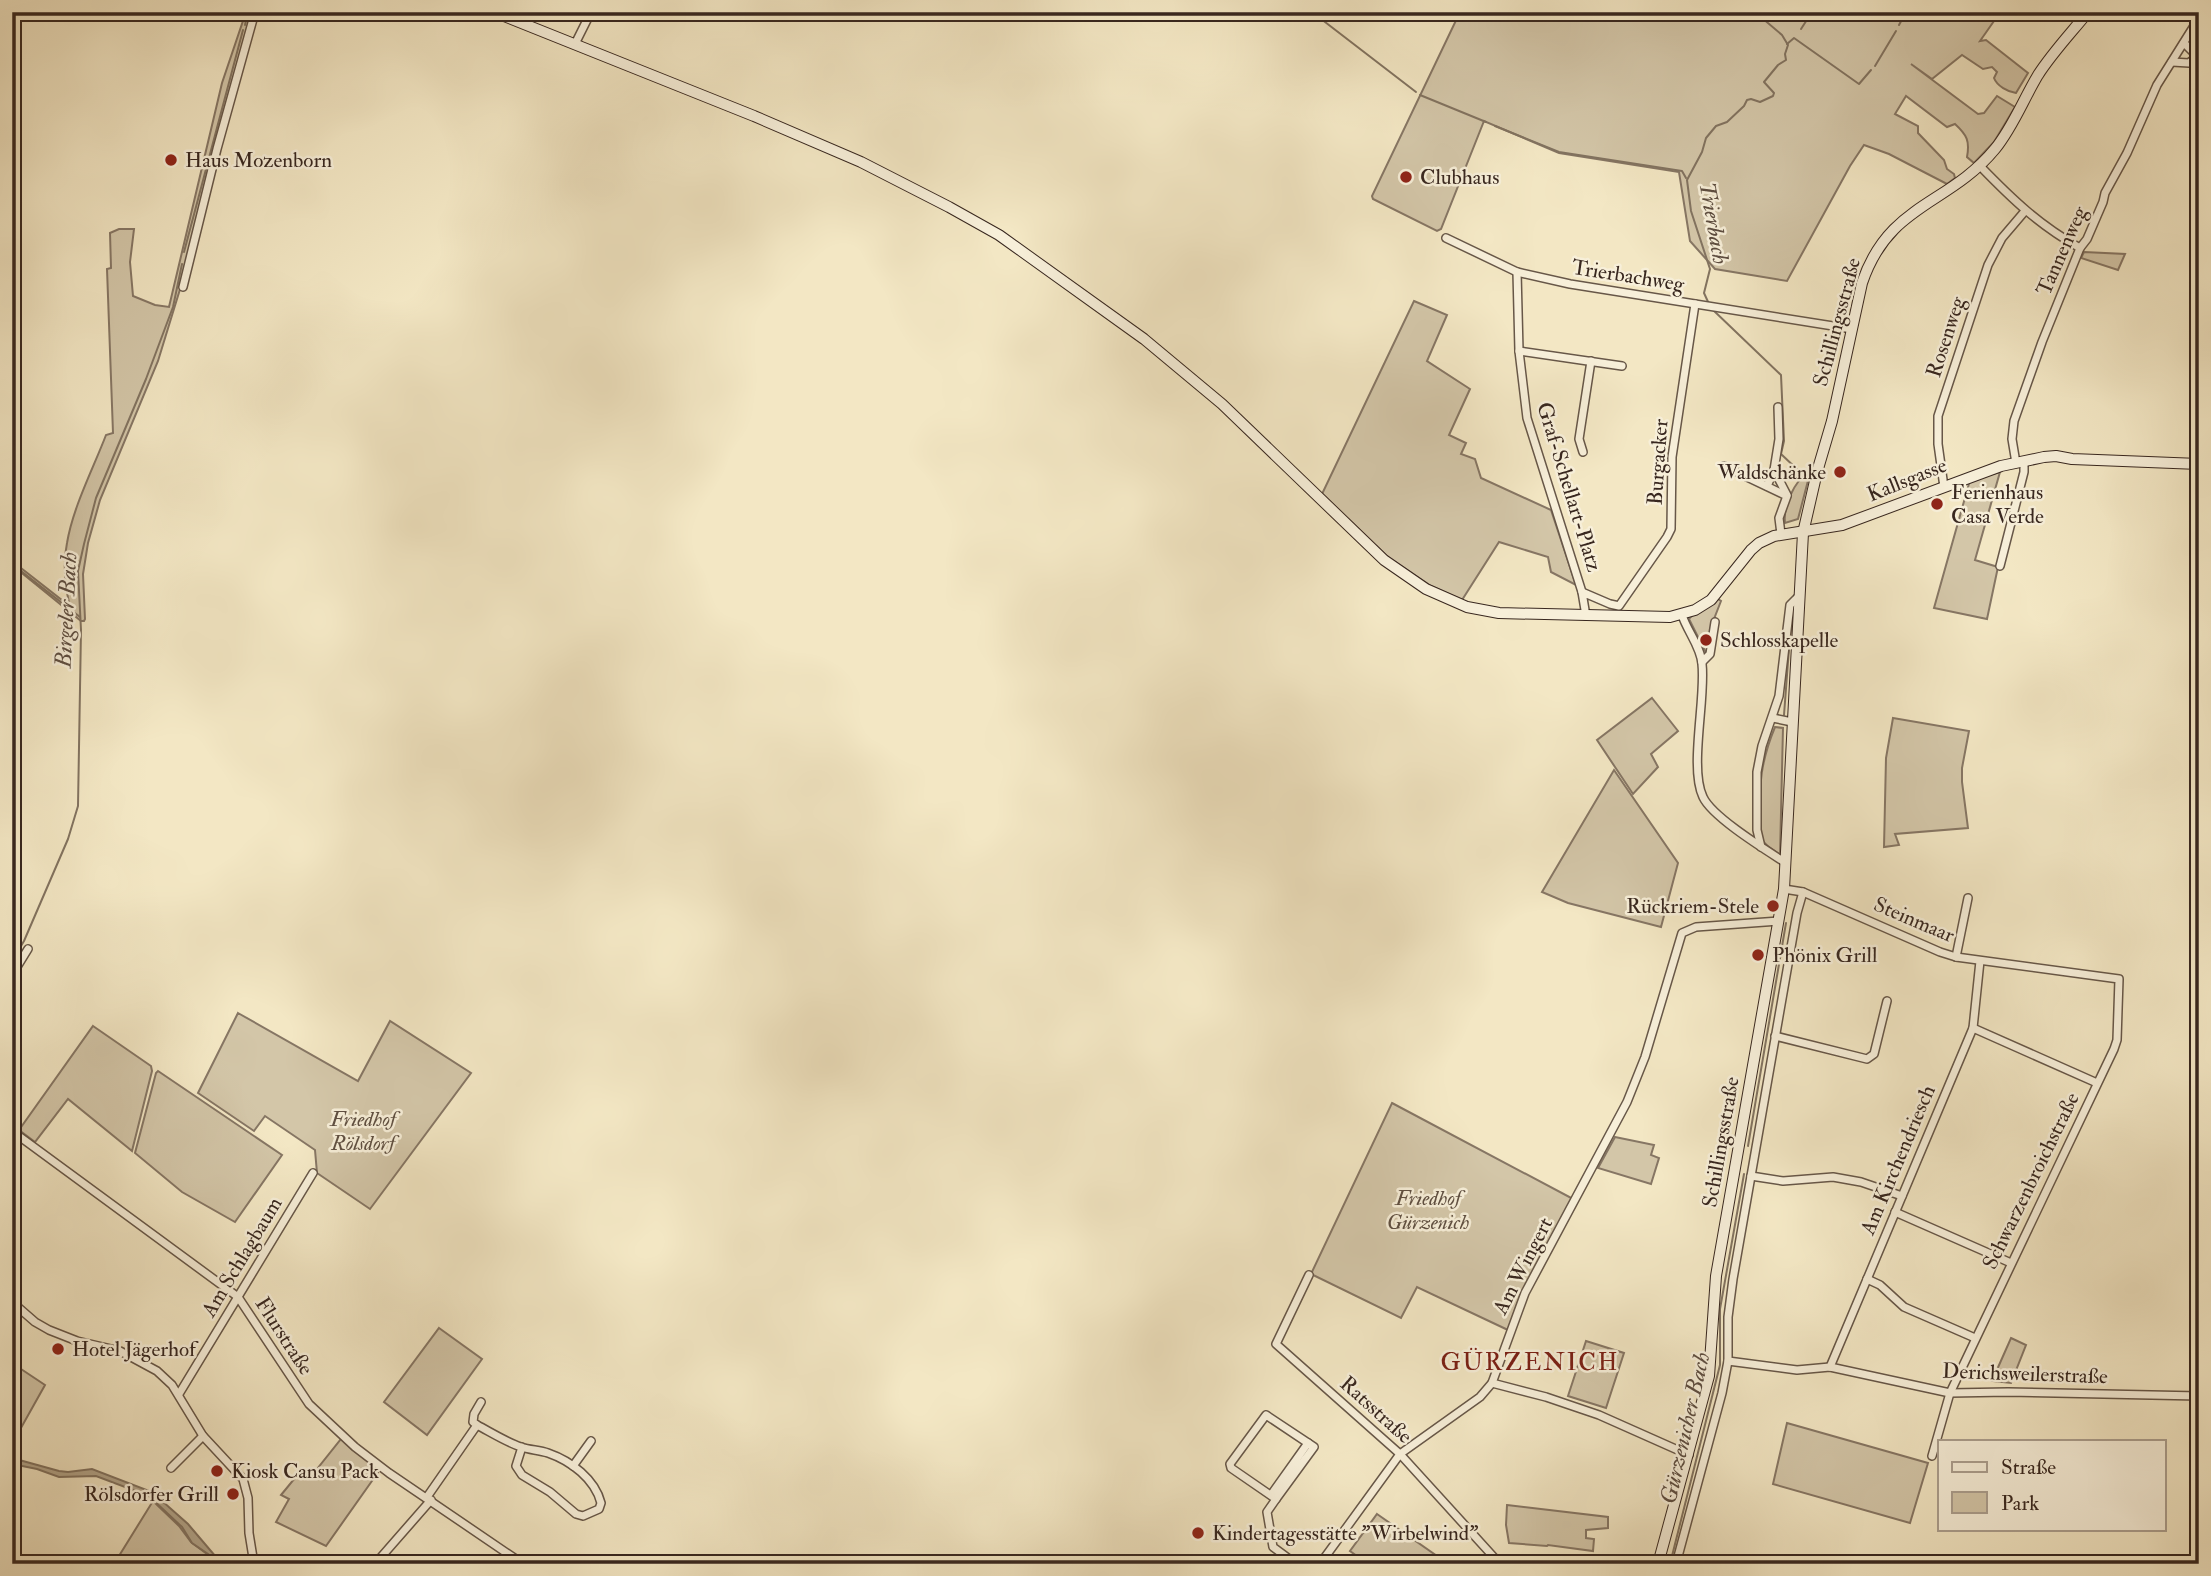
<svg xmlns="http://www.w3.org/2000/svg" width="2211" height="1576" font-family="'IM FELL Double Pica',serif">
<rect width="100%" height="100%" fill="#f3e7c4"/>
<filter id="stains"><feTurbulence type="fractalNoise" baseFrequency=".00286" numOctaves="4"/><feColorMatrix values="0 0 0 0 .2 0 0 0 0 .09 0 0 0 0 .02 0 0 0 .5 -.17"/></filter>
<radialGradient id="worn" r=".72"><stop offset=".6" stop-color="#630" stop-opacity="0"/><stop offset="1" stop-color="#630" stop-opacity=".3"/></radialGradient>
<g fill="#d3c6a8" stroke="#867664" stroke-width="2">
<path d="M246,12H252L181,286L158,361L100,500L88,543L83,574L85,619L84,621H81L12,565V561L67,604L69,603C65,584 63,562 67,543C73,507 93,469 106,435L113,433L107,269L111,268L110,233L119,229H134L130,262L133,296L155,305L169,307L222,83Z"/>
<path d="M1460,12H1982L1994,21L1980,41L1986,40L2028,73L2016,93C2008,92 1997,86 1994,78L1997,72L1992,67L1983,69L1962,55L1932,79L1911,64L1978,114L1984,113L1997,96L2015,107L1994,142L1974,163L1967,157C1970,141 1967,135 1955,124L1947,127L1906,96L1895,114L1918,126V133L1944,160L1947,169L1954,174L1955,178L1947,184L1889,154L1864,145L1850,166L1787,281L1715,269L1690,241L1679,172L1559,153L1484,121L1441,229L1437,231L1373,199L1372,196Z"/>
<polygon points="2084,252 2125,254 2118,270 2081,258"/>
<polygon points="1414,301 1447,315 1427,361 1470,389 1449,435 1466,443 1461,454 1475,459 1481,478 1551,510 1576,585 1551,572 1548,557 1499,542 1462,600 1431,586 1388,557 1322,494"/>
<polygon points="2000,472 1975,560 1998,567 1987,619 1934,608 1970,480"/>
<path d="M1808,473H1810L1798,519L1785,523C1783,507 1794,481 1808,473Z"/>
<path d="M1718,599L1721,601L1714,619L1708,652L1706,653L1689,619C1695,611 1710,606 1718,599Z"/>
<polygon points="1652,698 1678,731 1651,754 1658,767 1633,794 1597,740"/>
<polygon points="1893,718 1969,731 1962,768 1962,782 1968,828 1895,834 1899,845 1884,847 1886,758"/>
<path d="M1775,727L1783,728L1780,855C1775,851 1766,846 1763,841C1760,834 1760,826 1760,819C1758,786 1762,758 1775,727Z"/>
<polygon points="1614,770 1678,863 1661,927 1568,903 1542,892"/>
<polygon points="238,1013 358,1081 390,1021 471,1073 370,1209 317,1173 315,1150 265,1116 254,1131 198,1093"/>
<polygon points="93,1026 151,1066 152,1071 132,1151 68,1099 35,1142 19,1130"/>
<polygon points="158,1071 282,1155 235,1222 182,1192 135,1153 156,1073"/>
<polygon points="1392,1103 1575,1200 1520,1296 1508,1330 1417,1287 1401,1318 1311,1274"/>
<polygon points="1615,1137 1654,1145 1651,1155 1659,1158 1651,1184 1598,1168"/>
<polygon points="439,1328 482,1359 427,1435 384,1402"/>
<polygon points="2011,1338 2026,1345 2011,1383 1992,1381"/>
<polygon points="1586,1341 1624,1353 1606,1408 1568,1396"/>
<polygon points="15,1365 45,1385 12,1444 12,1368"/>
<polygon points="1787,1423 1928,1463 1910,1523 1773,1484"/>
<polygon points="341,1439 379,1471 326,1546 276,1522 289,1499 281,1495 299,1473 309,1479"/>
<polygon points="153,1501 179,1526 191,1542 211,1557 216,1564 114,1564"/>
<polygon points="1507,1505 1608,1517 1608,1528 1586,1530 1586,1538 1594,1539 1593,1551 1548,1545 1547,1546 1509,1543 1506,1525"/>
<polygon points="1377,1514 1437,1556 1431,1564 1368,1564 1350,1551"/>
</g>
<polygon fill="#b3a68c" stroke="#827360" stroke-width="2" points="12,1458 59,1471 68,1472 92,1469 152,1492 188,1524 222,1564 217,1564 208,1554 192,1543 182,1527 149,1496 96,1476 59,1477 37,1469 12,1464"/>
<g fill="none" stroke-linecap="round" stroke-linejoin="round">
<g stroke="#827360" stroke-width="2">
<polyline points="1312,12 1416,92"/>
<polyline points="245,25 248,12"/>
<polyline points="1899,25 1906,12"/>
<polyline points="1801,29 1812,12"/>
<polyline points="1787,44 1794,38 1859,84 1871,70"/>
<polyline points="1875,66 1896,31"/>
<polyline points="1420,95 1486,122"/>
<polyline points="1495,126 1559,152 1682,171 1686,178"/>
<polyline points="184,252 243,30"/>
<polyline points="1709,304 1704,293 1710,269 1691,211 1687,180 1702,152 1706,138 1716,126 1727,122 1744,106 1747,100 1751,99 1760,102 1773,96 1774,93 1764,82 1778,65 1786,60 1785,54 1788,45 1782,35 1755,12"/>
<polyline points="1712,309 1781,375 1784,441 1781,454 1800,472"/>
<polyline points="12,564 80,617"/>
<polyline points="1784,715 1791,622"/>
<polyline points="12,961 24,941 68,839 78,806 81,630 78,571 84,544 96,498 146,379 173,307 182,264"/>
<polyline points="1748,1146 1786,923"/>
<polyline points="1670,1564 1720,1365 1720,1309 1744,1174"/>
</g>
<defs>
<g id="street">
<polyline points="575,44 591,12"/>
<polyline points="2172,62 2189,63 2194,59 2194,53 2184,43"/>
<path d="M1980,166C2012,199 2039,225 2080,248"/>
<polyline points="1446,238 1517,272 1570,284 1852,329"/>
<polyline points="1517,272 1519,351 1527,418 1582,592"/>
<polyline points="183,287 217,149 255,12"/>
<polyline points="1519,351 1622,366"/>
<polyline points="1583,452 1579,439 1591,361"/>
<polyline points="2016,463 2012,439 2014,421 2042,342 2080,248 2087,239 2103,202 2105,193 2127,153 2157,85 2199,18"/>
<polyline points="1724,466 1787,496 1779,518 1781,534"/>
<polyline points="1774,470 1779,439 1778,407"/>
<polyline points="1767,486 1774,470 1787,495"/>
<polyline points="1944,487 1938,444 1938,416 1988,265 2002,238 2025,211"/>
<polyline points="2000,566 2024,472 2024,461"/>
<path d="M1682,615C1687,631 1701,647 1702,664C1706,698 1689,768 1703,797C1712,817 1766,850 1786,863"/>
<polyline points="1586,616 1582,592 1610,604 1619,606 1667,537 1671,529 1672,457 1695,304"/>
<polyline points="1702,662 1710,654 1715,622"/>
<polyline points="1773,718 1792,722"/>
<polyline points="1761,847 1757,830 1757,772 1762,746 1779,696 1790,605 1799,596"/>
<polyline points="1784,889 1803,892 1940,952 1956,957 2119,979 2117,1040 2114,1049 1950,1393 1932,1456"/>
<polyline points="1956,957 1968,898"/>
<polyline points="12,975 28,949"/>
<polyline points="1973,1028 2097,1083"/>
<polyline points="1775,1036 1867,1059 1874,1054 1887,1001"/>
<polyline points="12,1131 238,1297 309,1404 355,1447 389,1473 523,1564"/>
<polyline points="1751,1176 1783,1181 1833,1177 1861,1182 1902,1196"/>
<polyline points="1895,1212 2011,1263"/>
<polyline points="1309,1275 1276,1344 1400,1454 1500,1564"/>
<polyline points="1867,1279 1880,1285 1904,1307 1975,1338"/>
<polyline points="12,1302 35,1322 49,1330 77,1341 120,1351 157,1371 172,1385 203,1436 243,1479 248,1498 249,1533 254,1564"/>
<polyline points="1728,1361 1797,1370 1830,1367 1950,1393 2008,1392 2199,1396"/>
<polyline points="1830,1367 1973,1028 1980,961"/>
<polyline points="1492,1383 1546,1397 1599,1415 1689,1455"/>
<polyline points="179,1394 313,1173"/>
<path d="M481,1402L474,1414L473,1422L477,1425C492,1433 506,1442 521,1447C530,1450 539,1450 548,1453C571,1461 595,1479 601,1503L599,1509L583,1516L576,1514L550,1492L522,1475L516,1466L522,1447"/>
<polyline points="573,1466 591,1441"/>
<polyline points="171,1468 203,1436"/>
<polyline points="1271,1495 1308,1443 1314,1447 1276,1499"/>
<polyline points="427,1497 477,1425"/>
<polyline points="375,1564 431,1500"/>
<polyline points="1296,1564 1273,1547 1267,1512 1276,1499 1231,1468 1230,1464 1266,1415 1308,1443"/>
<polyline points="1320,1564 1400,1454 1480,1397 1492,1383 1525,1293 1627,1102 1645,1057 1682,933 1696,927 1779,921"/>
<polyline points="1676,1564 1722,1393 1728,1361 1728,1317 1733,1279 1797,913 1803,892"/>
</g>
<g id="secondary">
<polyline points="494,12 754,116 861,162 949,207 999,235 1144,339 1222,404 1384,560 1426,589 1467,607 1499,613 1670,617 1695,610 1711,600 1751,550 1759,543 1774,536 1842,525 2001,466 2044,457 2056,456 2072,459 2199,464"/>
<path d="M1658,1564L1709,1376L1716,1276L1784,889L1803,533L1817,472L1832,421L1862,283C1889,203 1948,206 1995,149C2013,127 2023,100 2038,75C2052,53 2071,33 2088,12"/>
</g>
</defs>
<use href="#street" stroke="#675748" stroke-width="10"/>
<use href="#secondary" stroke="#38271f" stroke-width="12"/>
<use href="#street" stroke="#f7efd9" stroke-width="7"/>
<use href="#secondary" stroke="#f7efd9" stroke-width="10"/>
</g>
<g fill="#8f2418" stroke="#f7efd9" stroke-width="2.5">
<circle cx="171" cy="160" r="7"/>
<circle cx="1406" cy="177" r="7"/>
<circle cx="1840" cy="472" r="7"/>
<circle cx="1937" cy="504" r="7"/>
<circle cx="1706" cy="640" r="7"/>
<circle cx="1773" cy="906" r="7"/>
<circle cx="1758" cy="955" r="7"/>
<circle cx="58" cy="1349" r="7"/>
<circle cx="217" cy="1471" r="7"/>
<circle cx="233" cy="1494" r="7"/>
<circle cx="1198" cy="1533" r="7"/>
</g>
<g text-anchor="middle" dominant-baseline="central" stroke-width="5" stroke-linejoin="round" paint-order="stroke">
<g font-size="21" fill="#38271f" stroke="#f7efd9" text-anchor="start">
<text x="185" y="160">Haus Mozenborn</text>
<text x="1420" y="177">Clubhaus</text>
<text x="1826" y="472" text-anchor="end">Waldschänke</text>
<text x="1951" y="492">Ferienhaus<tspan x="1951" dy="24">Casa Verde</tspan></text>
<text x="1720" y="640">Schlosskapelle</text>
<text x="1759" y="906" text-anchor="end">Rückriem-Stele</text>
<text x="1772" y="955">Phönix Grill</text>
<text x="72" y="1349">Hotel Jägerhof</text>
<text x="231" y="1471">Kiosk Cansu Pack</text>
<text x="219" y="1494" text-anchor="end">Rölsdorfer Grill</text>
<text x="1212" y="1533">Kindertagesstätte "Wirbelwind"</text>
</g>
<g font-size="21" fill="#38271f" stroke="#f7efd9">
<text transform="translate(2062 251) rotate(-66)">Tannenweg</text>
<text transform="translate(1628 276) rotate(9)">Trierbachweg</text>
<text transform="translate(1837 322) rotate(-75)">Schillingsstraße</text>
<text transform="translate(1946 337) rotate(-72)">Rosenweg</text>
<text transform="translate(1658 462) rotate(-86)">Burgacker</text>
<text transform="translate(1907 480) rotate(-22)">Kallsgasse</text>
<text transform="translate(1569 487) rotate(73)">Graf-Schellart-Platz</text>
<text transform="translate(1914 920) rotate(23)">Steinmaar</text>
<text transform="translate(1721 1142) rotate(-80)">Schillingsstraße</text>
<text transform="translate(1898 1160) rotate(-67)">Am Kirchendriesch</text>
<text transform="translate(2031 1181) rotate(-64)">Schwarzenbroichstraße</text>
<text transform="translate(242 1257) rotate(-59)">Am Schlagbaum</text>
<text transform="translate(1523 1266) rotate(-63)">Am Wingert</text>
<text transform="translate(284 1336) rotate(57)">Flurstraße</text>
<text transform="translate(2025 1374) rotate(2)">Derichsweilerstraße</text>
<text transform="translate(1376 1410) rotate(42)">Ratsstraße</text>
</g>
<g font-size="21" font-style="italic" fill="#5f4f41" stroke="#f7efd9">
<text x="363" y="1119">Friedhof<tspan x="363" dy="24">Rölsdorf</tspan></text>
<text x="1428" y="1198">Friedhof<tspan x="1428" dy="24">Gürzenich</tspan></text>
</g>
<g font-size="23" font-style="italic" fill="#5d4d40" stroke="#f7efd9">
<text transform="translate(1714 223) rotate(80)">Trierbach</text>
<text transform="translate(66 610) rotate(-87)">Birgeler Bach</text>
<text transform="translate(1685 1428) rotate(-77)">Gürzenicher Bach</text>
</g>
<g font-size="24" letter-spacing="2" fill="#7a1f14" stroke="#f7efd9">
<text x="1530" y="1362">GÜRZENICH</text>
</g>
</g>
<rect width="2211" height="1576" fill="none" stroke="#f3e7c4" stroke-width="42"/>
<rect x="14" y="14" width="2183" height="1548" fill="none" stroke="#38271f" stroke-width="3.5"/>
<rect x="21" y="21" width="2169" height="1534" fill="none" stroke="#38271f" stroke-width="2"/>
<rect x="1938" y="1440" width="228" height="91" fill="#f7efd9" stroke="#ab9f8f" stroke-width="2"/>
<rect x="1952" y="1462" width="35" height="10" fill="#f7efd9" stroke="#ab9f8f" stroke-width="2"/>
<text x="2001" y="1474" font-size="21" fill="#38271f">Straße</text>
<rect x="1952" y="1492" width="35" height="21" fill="#d3c6a8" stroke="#ab9f8f" stroke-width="2"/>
<text x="2001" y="1510" font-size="21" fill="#38271f">Park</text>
<rect width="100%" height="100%" filter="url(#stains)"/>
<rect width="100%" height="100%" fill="url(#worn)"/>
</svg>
